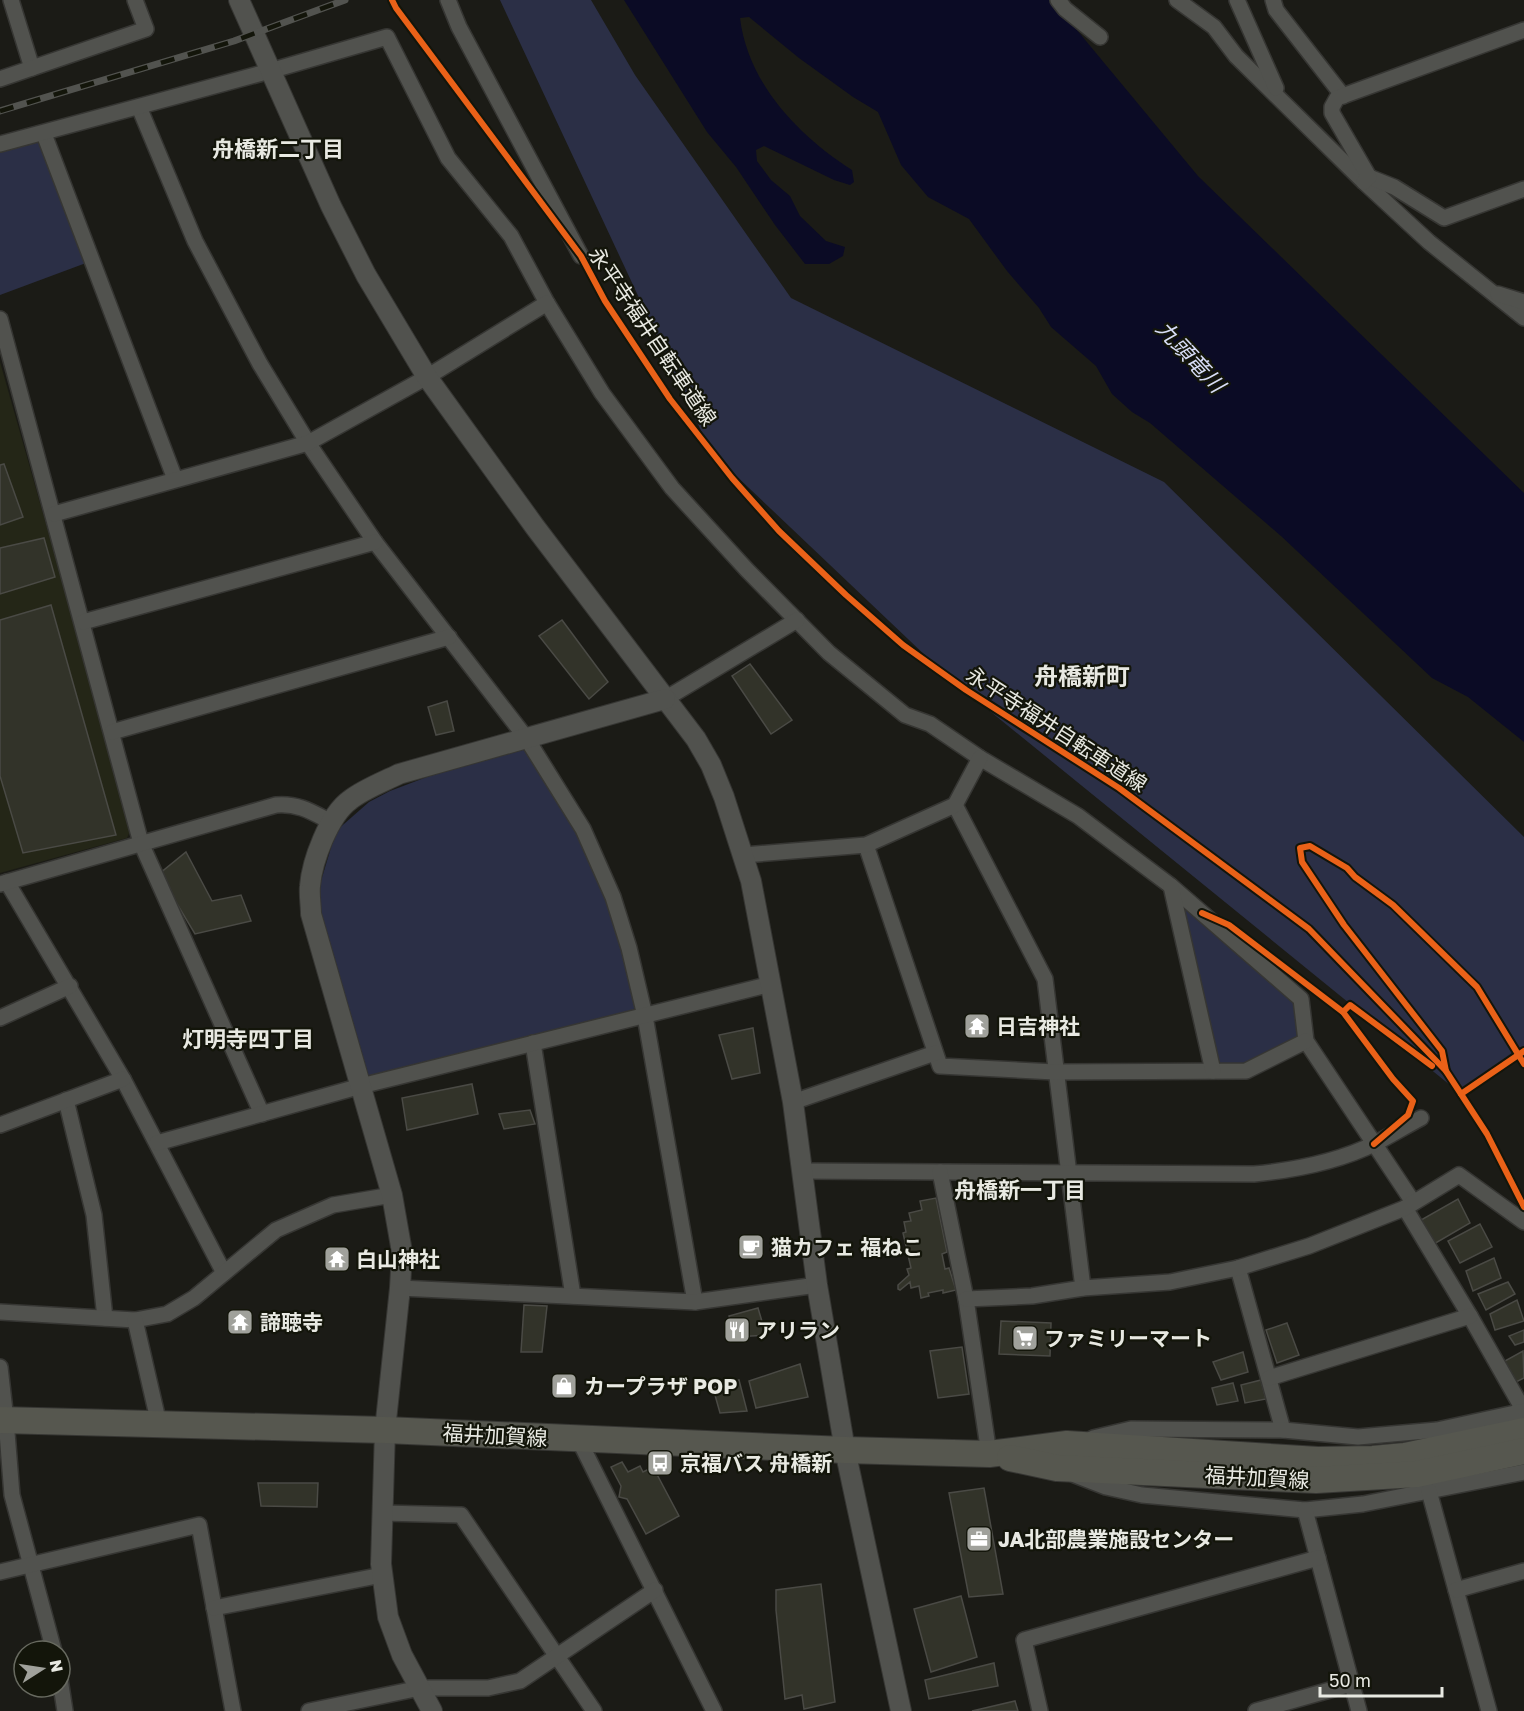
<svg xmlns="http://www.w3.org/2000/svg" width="1524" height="1711" font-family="'Golos Text','Noto Sans JP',sans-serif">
<rect width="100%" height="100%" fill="#1b1b16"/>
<polygon fill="#242617" points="0,362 132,827 127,838 0,873"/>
<g fill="#2b2f46">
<polygon points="500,0 591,0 635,75 791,298 1164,482 1524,837 1524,1051 1461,1094 948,677 711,452"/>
<polygon points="41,134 86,263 0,295 0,144"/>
<polygon points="527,739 583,829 645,1016 366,1085 311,914 336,831 369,802 390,791"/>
<polygon points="1178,893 1297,1001 1306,1041 1246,1071 1213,1071"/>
</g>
<path fill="#0b0b25" d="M624,0H1052L1198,176L1524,493V742L1468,697L1432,678L1281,536L1150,423L1132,412L1112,394L1096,366L1051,327L1039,308L1007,271L969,219L928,197L901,165L878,112L853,97L799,58L749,17L740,18C748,84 799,136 852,170L854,182L850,185L834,180L764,146L756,150L757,161L771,180L790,196L800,216L826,241L845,247L843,256L829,264H805L775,225L736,167L707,132Z"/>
<g fill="#323329" stroke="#4a4a45" stroke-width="1.5">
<polygon points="4,464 23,517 0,525 0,465"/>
<polygon points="44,538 55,577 0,594 0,548"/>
<polygon points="51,605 116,835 23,853 0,776 0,620"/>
<polygon points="562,620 608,682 589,699 539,636"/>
<polygon points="750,664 792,720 771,734 732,676"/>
<polygon points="447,701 454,731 436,735 428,707"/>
<polygon points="186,852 212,901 241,895 251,921 195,934 159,874"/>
<polygon points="753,1028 760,1073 732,1079 719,1035"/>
<polygon points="472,1084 478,1114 407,1130 402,1098"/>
<polygon points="530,1110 535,1124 504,1129 499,1114"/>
<polygon points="936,1198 947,1252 942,1254 945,1269 949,1268 956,1290 943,1293 943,1290 928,1293 929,1296 921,1298 919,1286 911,1288 910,1282 900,1290 898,1289 898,1285 909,1275 907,1269 911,1268 903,1233 906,1232 904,1222 911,1221 909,1213 922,1210 920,1201"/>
<polygon points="1458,1199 1470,1223 1434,1244 1421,1220"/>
<polygon points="1480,1224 1492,1247 1460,1263 1448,1241"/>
<polygon points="1494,1258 1501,1278 1473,1291 1466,1271"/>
<polygon points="1508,1282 1515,1294 1486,1310 1478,1294"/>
<polygon points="1517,1300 1524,1321 1495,1330 1490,1314"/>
<polygon points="524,1305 547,1306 542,1352 521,1352"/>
<polygon points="758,1308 766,1335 735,1337 729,1316"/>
<polygon points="1001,1321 1051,1323 1050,1356 999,1354"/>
<polygon points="1287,1323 1299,1355 1277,1363 1266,1330"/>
<polygon points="1524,1330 1524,1342 1515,1345 1509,1336"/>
<polygon points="962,1347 969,1394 938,1398 930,1351"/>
<polygon points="1523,1351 1524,1378 1514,1383 1503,1362"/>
<polygon points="1243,1352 1248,1372 1221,1380 1213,1362"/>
<polygon points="800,1364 808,1397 756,1408 749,1381"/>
<polygon points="739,1380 747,1411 720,1413 713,1388"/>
<polygon points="1261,1380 1266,1399 1245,1403 1241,1385"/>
<polygon points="1233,1383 1238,1401 1217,1405 1212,1388"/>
<polygon points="622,1462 628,1472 640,1466 643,1472 653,1467 679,1516 646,1534 627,1499 619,1497 621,1486 611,1467"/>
<polygon points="258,1483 318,1483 317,1507 261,1506"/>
<polygon points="984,1488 1003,1594 969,1597 949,1493"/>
<polygon points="821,1584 835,1702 804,1709 802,1695 785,1699 776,1610 776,1590"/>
<polygon points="961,1596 977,1657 931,1672 914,1609"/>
<polygon points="994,1663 998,1686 929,1699 925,1680"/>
<polygon points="1015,1701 1018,1711 972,1711"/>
</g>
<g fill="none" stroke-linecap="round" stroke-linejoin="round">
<defs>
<g id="minor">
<polyline points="11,0 32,68"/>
<polyline points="448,0 459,27 581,256"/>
<polyline points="1058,0 1065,9 1100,37"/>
<polyline points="1177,0 1214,27 1236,56 1364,182 1429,242 1524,318"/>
<polyline points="1237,0 1276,88"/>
<polyline points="1273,0 1276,10 1343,96"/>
<polyline points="0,79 146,29 135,0"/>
<polyline points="139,107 195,241 260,364 308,443 375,542 527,739 583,829 613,897 629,948 645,1016 695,1302"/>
<polyline points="44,134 175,479"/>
<polyline points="0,144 270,71 387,37 448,158 511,236 547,303 602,393 672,488 747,570 829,653 905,715 930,724 980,758 1078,816 1171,886 1301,999 1306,1041 1413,1202"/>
<polyline points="1369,177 1394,187 1444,218 1524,189"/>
<polyline points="1364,182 1369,177 1332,113 1332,107 1337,98 1524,30"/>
<polyline points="1498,294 1524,302"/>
<polyline points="0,319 141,843 262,1114"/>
<polyline points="54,514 308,443 427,377 547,303"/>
<polyline points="83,622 375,542"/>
<polyline points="665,699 797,620"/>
<polyline points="112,732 449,637"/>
<polyline points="955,805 1045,979 1083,1288"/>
<polyline points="866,845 940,1066 1055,1072 1246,1071 1306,1041"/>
<polyline points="744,855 866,845 955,805 980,758"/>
<polyline points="7,882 123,1079 224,1273"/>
<path d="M0,884L276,805C298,803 312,812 331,822"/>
<polyline points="1171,886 1213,1071"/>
<polyline points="0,1018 70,986"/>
<polyline points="533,1043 573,1296"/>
<polyline points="66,1100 94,1215 105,1318"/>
<polyline points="793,1102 935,1053"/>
<polyline points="0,1125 123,1079"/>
<polyline points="157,1143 361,1086 771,984"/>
<path d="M801,1171L1254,1174C1296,1170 1338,1162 1376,1143C1391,1135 1406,1126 1421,1118"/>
<polyline points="940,1172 966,1299 989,1454"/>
<polyline points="1405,1208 1470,1316 1524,1411"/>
<polyline points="1238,1268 1283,1430"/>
<polyline points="400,1288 695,1302 817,1285"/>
<polyline points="966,1299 1032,1296 1083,1288 1170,1282 1238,1268 1309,1246 1405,1208 1459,1175 1524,1222"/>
<polyline points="0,1312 135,1320 167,1314 194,1298 276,1230 333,1205 392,1195"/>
<polyline points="135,1320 159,1424"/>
<polyline points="0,1367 6,1420 12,1495 54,1651"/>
<polyline points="1269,1378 1470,1316"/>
<polyline points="578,1438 714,1711"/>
<polyline points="1093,1438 1131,1429 1283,1430 1358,1437 1437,1430 1524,1411"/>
<polyline points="1075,1475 1106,1487 1142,1495 1305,1510 1363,1504 1524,1472"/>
<polyline points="1429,1491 1489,1711"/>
<polyline points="1305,1510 1359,1711"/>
<polyline points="383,1513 461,1515 594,1711"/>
<polyline points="0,1572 199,1525 233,1711"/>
<polyline points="1456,1590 1524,1571"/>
<polyline points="214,1608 382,1575"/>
<polyline points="60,1679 65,1711"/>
<polyline points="309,1711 420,1688 488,1688 520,1681 655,1590"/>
<polyline points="1040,1711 1024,1640 1318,1558"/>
<polyline points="1256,1711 1351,1684"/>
</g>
<g id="tertiary">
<polyline points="239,0 331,206 366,275 427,377 535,527 696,739 711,765 724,797 751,881 793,1102 817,1285 845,1450 901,1711"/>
<path d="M432,1711L402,1655L388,1617L381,1564L385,1430L400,1288L402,1252L392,1195L311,914C311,905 309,895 310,886C312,861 329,815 350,800C364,789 383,782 399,774L665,699"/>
</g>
<g id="primary">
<polyline points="0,1420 385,1430 845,1450 989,1454 1067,1444 1318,1460 1373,1459 1405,1456 1524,1431"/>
<polyline points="1010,1458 1057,1468 1316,1480 1417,1474 1524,1451"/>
</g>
</defs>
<use href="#minor" stroke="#363633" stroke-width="18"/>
<use href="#tertiary" stroke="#363633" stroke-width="22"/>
<use href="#primary" stroke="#363633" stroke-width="28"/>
<use href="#minor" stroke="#51524e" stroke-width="15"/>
<use href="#tertiary" stroke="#51524e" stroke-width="20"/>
<use href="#primary" stroke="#56574f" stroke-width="26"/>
<defs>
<polyline id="rail" points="0,111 234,41 345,0"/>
</defs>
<use href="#rail" stroke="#52534f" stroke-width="7"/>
<use href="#rail" stroke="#13150a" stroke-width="4.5" stroke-dasharray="14" stroke-linecap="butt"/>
<defs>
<g id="cycleway">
<polyline points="392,0 396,8 581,256 605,301 670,399 732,478 779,531 846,595 903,645 966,690 1119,788 1309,929 1446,1071 1487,1134 1524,1207"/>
<polyline points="1202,913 1229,925 1343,1012 1393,1079 1413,1101 1408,1115 1374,1144"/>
<polyline points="1343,1012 1350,1005 1432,1066"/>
<polyline points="1446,1071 1442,1051 1344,925 1302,862 1300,848 1310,846 1347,868 1355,877 1393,905 1477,987 1524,1064"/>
<polyline points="1461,1094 1524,1051"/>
</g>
</defs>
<use href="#cycleway" stroke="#13150a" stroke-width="10"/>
<use href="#cycleway" stroke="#ea6118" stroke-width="6"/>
</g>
<defs>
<symbol id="temple-square" viewBox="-11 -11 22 22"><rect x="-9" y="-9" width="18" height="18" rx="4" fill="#a0a19b" stroke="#13150a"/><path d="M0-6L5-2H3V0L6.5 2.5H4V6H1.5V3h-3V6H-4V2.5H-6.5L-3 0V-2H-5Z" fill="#fff"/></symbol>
<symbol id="cafe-square" viewBox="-11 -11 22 22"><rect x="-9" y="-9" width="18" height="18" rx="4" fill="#a0a19b" stroke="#13150a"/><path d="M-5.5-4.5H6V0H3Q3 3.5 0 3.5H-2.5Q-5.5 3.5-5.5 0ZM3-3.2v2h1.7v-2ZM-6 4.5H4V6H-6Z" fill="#fff"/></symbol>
<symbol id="restaurant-square" viewBox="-11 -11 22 22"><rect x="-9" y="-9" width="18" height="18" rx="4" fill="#a0a19b" stroke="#13150a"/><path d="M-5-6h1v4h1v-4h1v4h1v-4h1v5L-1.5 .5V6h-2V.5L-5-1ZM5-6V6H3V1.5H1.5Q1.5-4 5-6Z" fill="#fff"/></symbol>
<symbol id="supermarket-square" viewBox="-11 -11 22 22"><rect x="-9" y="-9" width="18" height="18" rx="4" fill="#a0a19b" stroke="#13150a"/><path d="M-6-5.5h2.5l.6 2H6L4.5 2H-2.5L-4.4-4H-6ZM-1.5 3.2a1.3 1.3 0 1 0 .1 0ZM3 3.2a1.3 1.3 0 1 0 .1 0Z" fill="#fff"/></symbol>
<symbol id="shop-square" viewBox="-11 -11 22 22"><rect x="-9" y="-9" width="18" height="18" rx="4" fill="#a0a19b" stroke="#13150a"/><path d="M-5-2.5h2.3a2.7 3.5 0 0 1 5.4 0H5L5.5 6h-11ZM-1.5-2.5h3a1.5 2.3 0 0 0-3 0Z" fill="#fff"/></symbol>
<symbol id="bus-square" viewBox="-11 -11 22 22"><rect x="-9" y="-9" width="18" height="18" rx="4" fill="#a0a19b" stroke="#13150a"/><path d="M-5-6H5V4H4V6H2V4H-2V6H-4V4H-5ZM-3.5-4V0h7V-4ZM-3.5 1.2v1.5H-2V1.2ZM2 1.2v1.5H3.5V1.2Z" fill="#fff"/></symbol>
<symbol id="office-square" viewBox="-11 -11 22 22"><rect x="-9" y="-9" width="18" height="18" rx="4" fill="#a0a19b" stroke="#13150a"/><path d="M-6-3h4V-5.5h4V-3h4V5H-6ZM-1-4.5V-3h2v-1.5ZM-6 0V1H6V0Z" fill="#fff"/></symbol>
</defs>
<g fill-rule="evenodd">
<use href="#temple-square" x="962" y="1011" width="30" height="30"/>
<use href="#cafe-square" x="736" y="1232" width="30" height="30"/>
<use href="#temple-square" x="322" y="1244" width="30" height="30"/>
<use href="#temple-square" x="225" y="1307" width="30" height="30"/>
<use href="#restaurant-square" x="722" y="1315" width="30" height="30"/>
<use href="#supermarket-square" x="1010" y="1323" width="30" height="30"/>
<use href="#shop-square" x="549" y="1371" width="30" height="30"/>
<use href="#bus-square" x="645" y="1448" width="30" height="30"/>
<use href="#office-square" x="964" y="1524" width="30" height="30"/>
</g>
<g text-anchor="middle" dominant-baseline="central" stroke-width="4.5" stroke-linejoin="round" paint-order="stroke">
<g font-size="21" fill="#e8e9e2" stroke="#13150a">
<text transform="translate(653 336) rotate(56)">永平寺福井自転車道線</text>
<text transform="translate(1057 729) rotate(33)">永平寺福井自転車道線</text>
<text transform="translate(495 1435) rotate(3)">福井加賀線</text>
<text transform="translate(1257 1477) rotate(3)">福井加賀線</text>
</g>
<g font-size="21" font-weight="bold" fill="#e8e9e2" stroke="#13150a" text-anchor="start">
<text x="996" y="1026">日吉神社</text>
<text x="771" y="1247">猫カフェ 福ねこ</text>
<text x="356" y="1259">白山神社</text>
<text x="260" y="1322">諦聴寺</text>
<text x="756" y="1330">アリラン</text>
<text x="1044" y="1338">ファミリーマート</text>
<text x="584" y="1386">カープラザ POP</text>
<text x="680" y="1463">京福バス 舟橋新</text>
<text x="998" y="1539">JA北部農業施設センター</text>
</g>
<g font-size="22" font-weight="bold" fill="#e8e9e2" stroke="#13150a">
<text x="278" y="148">舟橋新二丁目</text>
<text x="248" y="1038">灯明寺四丁目</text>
<text x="1020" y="1189">舟橋新一丁目</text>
</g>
<g font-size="22" font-style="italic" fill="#d8ddf7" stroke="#13150a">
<text transform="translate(1191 356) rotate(47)">九頭竜川</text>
</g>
<g font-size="24" font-weight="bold" fill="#e8e9e2" stroke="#13150a">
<text x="1082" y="675">舟橋新町</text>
</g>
</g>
<g transform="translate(42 1669) rotate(78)"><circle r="28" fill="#13150a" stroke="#686a60" stroke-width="1.5"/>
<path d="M0-4.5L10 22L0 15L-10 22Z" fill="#a0a19b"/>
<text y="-9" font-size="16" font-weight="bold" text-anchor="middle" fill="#e8e9e2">N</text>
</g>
<path d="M1320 1687v9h122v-9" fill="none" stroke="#e8e9e2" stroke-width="3"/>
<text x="1329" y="1687" font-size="18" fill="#e8e9e2" stroke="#13150a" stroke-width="4.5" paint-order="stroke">50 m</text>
</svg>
